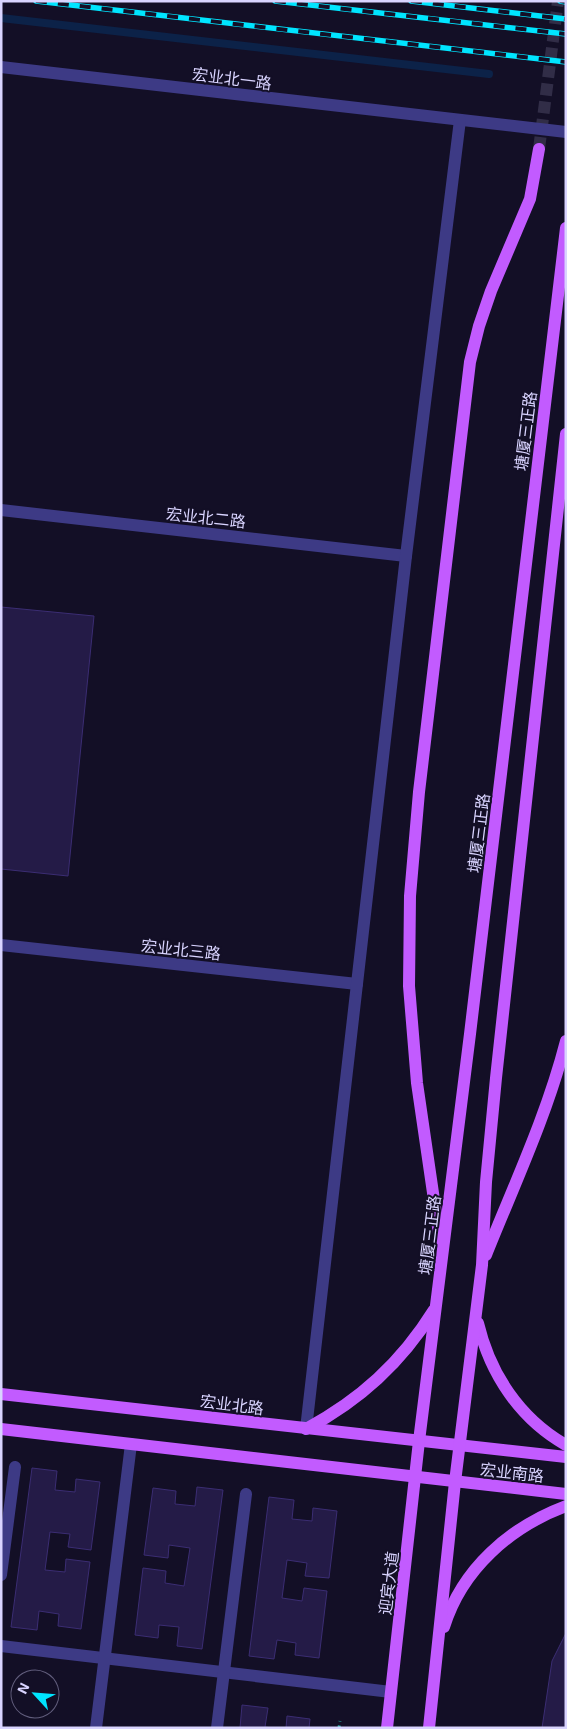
<svg xmlns="http://www.w3.org/2000/svg" width="567" height="1729" font-family="'Exo 2','Noto Sans SC',sans-serif">
<rect width="100%" height="100%" fill="#130f26"/>
<g fill="none" stroke-linecap="round" stroke-linejoin="round">
<polyline stroke="#0c2248" stroke-width="8" points="1,18 489,74"/>
</g>
<g fill="#241b47" stroke="#3b2d73">
<polygon points="1,607 94,616 68,876 1,869"/>
<polygon points="32,1468 57,1471 55,1490 75,1492 76,1479 100,1482 91,1550 68,1547 70,1534 50,1532 45,1570 65,1572 66,1559 90,1562 81,1629 58,1626 59,1614 39,1611 37,1630 11,1627"/>
<polygon points="197,1487 223,1490 202,1649 177,1646 179,1627 159,1625 158,1638 135,1635 143,1568 166,1571 165,1583 184,1586 190,1548 169,1545 168,1558 144,1555 153,1488 176,1491 175,1504 195,1506"/>
<polygon points="269,1497 294,1500 292,1519 312,1521 313,1508 337,1511 329,1578 305,1576 307,1563 287,1560 282,1598 302,1601 304,1588 327,1591 319,1658 295,1655 296,1643 277,1640 274,1659 249,1656"/>
<polygon points="566,1633 566,1728 542,1728 552,1661"/>
<polygon points="242,1705 268,1708 265,1727 273,1728 240,1728"/>
<polygon points="287,1716 310,1719 309,1728 286,1728"/>
</g>
<g fill="none" stroke-linecap="round" stroke-linejoin="round">
<polyline stroke="#312d47" stroke-width="12" stroke-dasharray="12 6" stroke-linecap="butt" points="539,149 558,1"/>
<polyline stroke="#2fb8b0" stroke-width="3" stroke-dasharray="2.5 4" stroke-linecap="butt" points="339,1728 340,1721"/>
<g stroke="#3d3a85" stroke-width="12">
<polyline points="1,67 566,132"/>
<polyline points="1,510 406,556"/>
<polyline points="1,945 357,984"/>
<polyline points="306,1429 406,556 460,120"/>
<polyline points="1,1575 15,1467"/>
<polyline points="1,1646 391,1692"/>
<polyline points="96,1728 131,1444"/>
<polyline points="217,1728 246,1494"/>
</g>
<g stroke="#c25bff" stroke-width="12">
<polyline points="440,1241 417,1083 409,986 410,896 419,792 470,362 479,326 491,291 530,199 539,149"/>
<path d="M486,1255C514,1185 547,1115 566,1041"/>
<path d="M478,1323C490,1374 520,1419 566,1445"/>
<polyline points="1,1394 566,1457"/>
<polyline points="1,1429 566,1494"/>
<path d="M306,1429C360,1400 401,1363 434,1310"/>
<path d="M444,1627C462,1569 510,1527 566,1506"/>
<polyline points="387,1728 419,1441 470,1034 566,228"/>
<polyline points="429,1728 455,1482 482,1265 486,1182 496,1078 566,434"/>
</g>
<defs>
<g id="rail">
<polyline points="36,1 566,62"/>
<polyline points="275,1 566,34"/>
<polyline points="411,1 566,19"/>
<polyline points="560,1 566,2"/>
</g>
</defs>
<use href="#rail" stroke="#00e5ff" stroke-width="5.5"/>
<use href="#rail" stroke="#130f26" stroke-width="4" stroke-dasharray="11" stroke-linecap="butt"/>
</g>
<g text-anchor="middle" dominant-baseline="central" stroke-width="4" stroke-linejoin="round" paint-order="stroke">
<g font-size="16" fill="#d9d4ff" stroke="#130f26">
<text transform="translate(232 78) rotate(7)">宏业北一路</text>
<text transform="translate(525 431) rotate(-83)">塘厦三正路</text>
<text transform="translate(206 517) rotate(6)">宏业北二路</text>
<text transform="translate(478 833) rotate(-83)">塘厦三正路</text>
<text transform="translate(181 949) rotate(6)">宏业北三路</text>
<text transform="translate(429 1235) rotate(-83)">塘厦三正路</text>
<text transform="translate(232 1404) rotate(7)">宏业北路</text>
<text transform="translate(512 1472) rotate(6)">宏业南路</text>
<text transform="translate(388 1583) rotate(-83)">迎宾大道</text>
</g>
</g>
<rect width="567" height="1729" fill="none" stroke="#d9d4ff" stroke-width="5"/>
<g transform="translate(35 1694) rotate(296)"><circle r="24" fill="#130f26" stroke="#625e7d"/>
<path d="M0-4L9 19L0 12L-9 19Z" fill="#00e5ff"/>
<text y="-8" font-size="14" font-weight="bold" text-anchor="middle" fill="#d9d4ff">N</text>
</g>
</svg>
